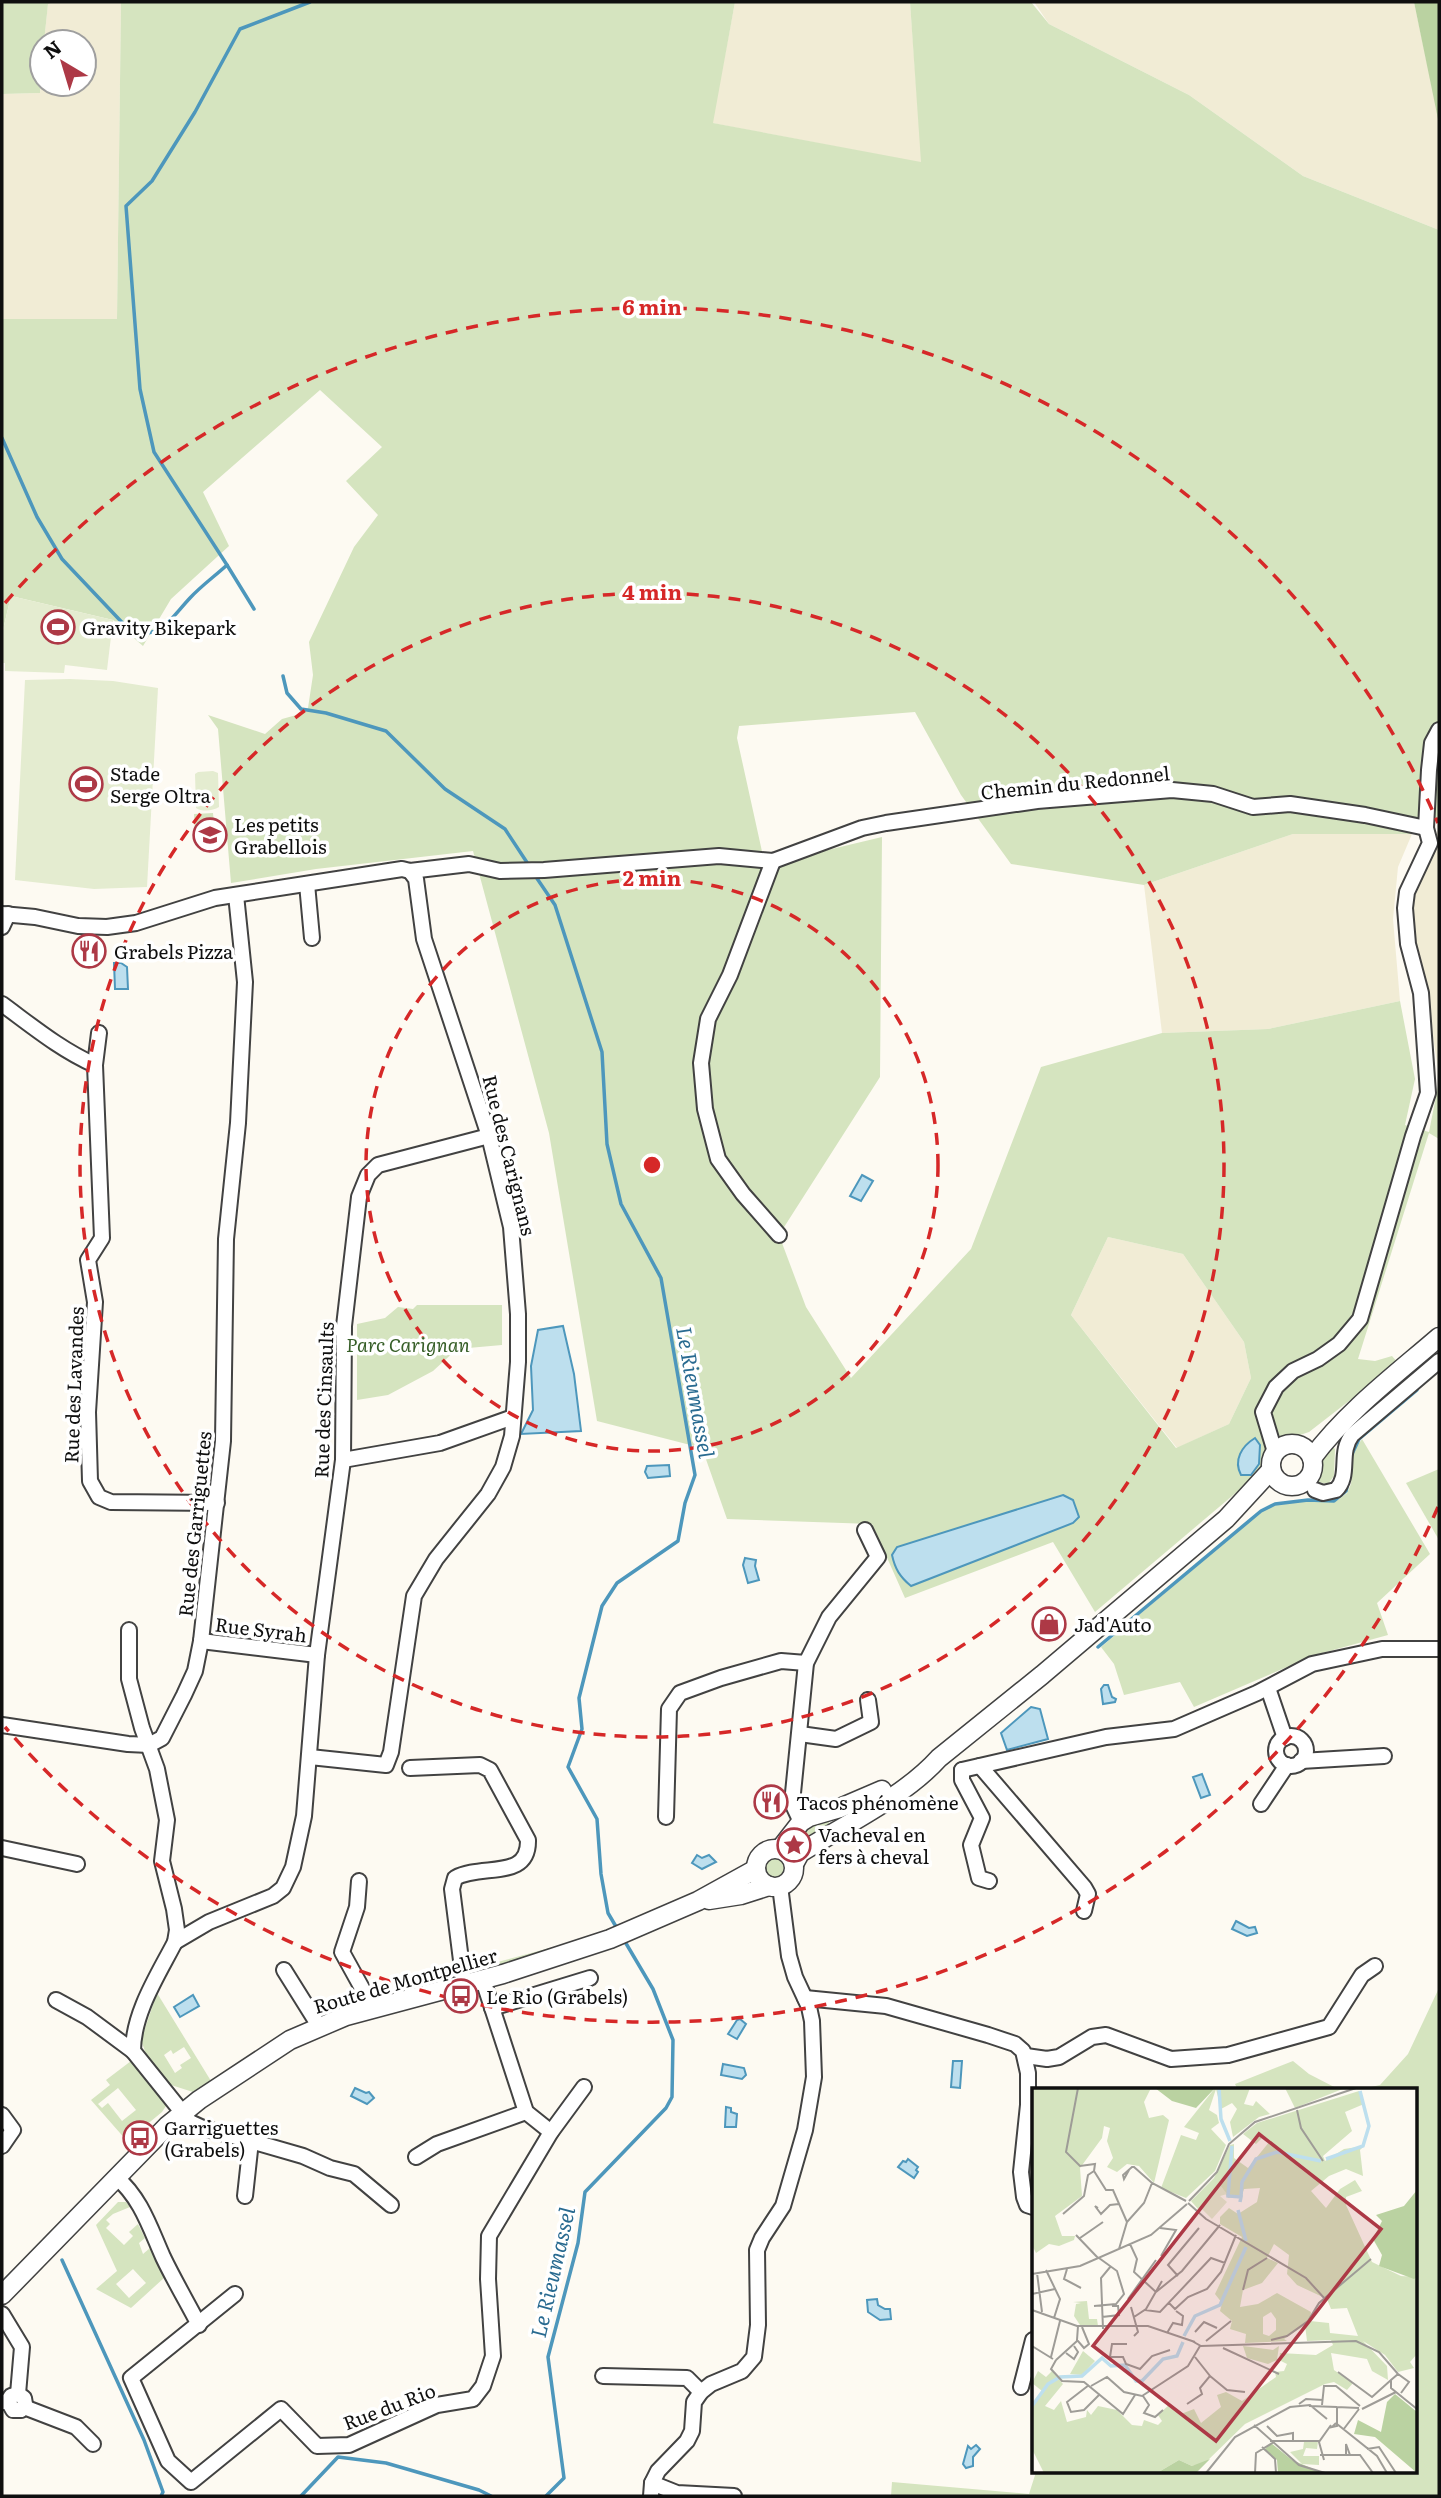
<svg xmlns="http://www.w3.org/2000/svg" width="1441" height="2498" font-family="Literata,serif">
<rect width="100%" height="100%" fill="#fdfaf2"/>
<g fill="#f1ecd5">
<polygon points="53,2 121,2 117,320 2,319 2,94 40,93 42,67 42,84 84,84 84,42 44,42 48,3"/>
<polygon points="735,2 910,2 922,163 712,123"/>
<polygon points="1034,2 1414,2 1439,119 1439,230 1303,176 1189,95 1049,24"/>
<polygon points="1439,827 1439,1074 1423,977 1412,945 1410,907 1415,880 1429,859"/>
<polygon points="1293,834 1412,834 1398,867 1393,919 1400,1001 1268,1029 1162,1033 1144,885"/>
<polygon points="1108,1237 1183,1254 1244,1342 1251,1378 1229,1424 1177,1448 1071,1315"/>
</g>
<g fill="#d5e4bf" fill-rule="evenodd">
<polygon points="2,2 53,2 48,4 44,42 42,42 40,93 2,94"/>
<path d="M121,2H735L713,123L921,162L910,2H1031L1049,24L1189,95L1303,176L1439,230V817L1412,834H1293L1144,885L1011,864L961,795L915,712L739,726L737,738L765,865L882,837L880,1077L779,1235L806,1307L851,1378L971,1249L1041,1067L1162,1033L1268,1029L1400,1001L1415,1079L1405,1125L1429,1132L1439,1081V1139L1429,1133L1358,1359L1375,1361L1392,1356L1398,1363L1309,1432L1294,1437L1281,1436L1268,1450L1264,1469L1095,1612L1053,1542L905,1598L872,1524L727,1519L702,1448L597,1421L549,1133L473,851L316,869L231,883L218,729L208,715L265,734L282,719L300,714L308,708L313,675L309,642L354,547L378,515L346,481L382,447L320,390L203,492L229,546L171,599L143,646L113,620L11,596L2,634V319H117ZM1108,1237L1183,1254L1244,1342L1251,1378L1229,1424L1176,1448L1071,1315Z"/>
<polygon points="213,813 214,824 220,824 221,833 195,835 194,814"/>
<polygon points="417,1305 502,1305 502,1345 457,1349 433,1371 388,1395 357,1400 357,1324 385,1318 398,1307 413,1309"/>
<polygon points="1362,1439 1430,1554 1377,1603 1388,1635 1315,1655 1194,1707 1180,1682 1124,1695 1114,1664 1101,1647 1261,1512 1275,1505 1312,1500 1334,1502 1339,1499 1347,1493 1351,1484 1353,1452"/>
<path d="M1328,1443L1335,1449L1334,1476L1328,1484L1318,1482C1314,1467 1320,1455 1328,1443Z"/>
<polygon points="1439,1469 1439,1540 1406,1483"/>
<polygon points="828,1819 830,1828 792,1854 786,1848 802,1826"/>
<circle cx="774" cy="1868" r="10"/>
<polygon points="557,1946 556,1950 492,1969 489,1967 490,1964"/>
<polygon points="1439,1988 1439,2496 891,2496 892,2482 1029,2494 1036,2472 1415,2472 1415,2090 1358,2090 1380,2085 1408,2054"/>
<path d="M157,1993L211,2081L193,2092L171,2085L146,2054L141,2040ZM184,2047L191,2058L180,2065L182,2068L175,2073L164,2055L171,2050L173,2054Z"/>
<path d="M131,2061L164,2100L166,2106L162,2112L127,2141L91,2100L110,2085L106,2080ZM118,2088L136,2110L122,2121L108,2103L102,2108L98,2104Z"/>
<polygon points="1293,2061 1309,2074 1340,2090 1238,2090 1235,2084"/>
<path d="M118,2202H126L130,2207L113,2214L106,2220L110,2224L106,2228L124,2245L133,2236L129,2232L138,2224L145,2238L139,2243L143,2254L150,2248L165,2277L131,2308L96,2289L117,2271L96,2225ZM133,2269L146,2283L129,2298L116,2284Z"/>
</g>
<polygon fill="#bad2a1" points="1414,2 1439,2 1439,119 1438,119"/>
<g fill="#e4ecd0">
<polygon points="11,596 113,620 107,670 65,665 64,673 5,671 5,663 2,663 2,634"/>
<polygon points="70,679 113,681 158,688 147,887 94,889 15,880 25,680"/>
<path d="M213,771L218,773L219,807C213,811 202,812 196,808L195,774L198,772Z"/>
</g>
<g fill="#bddfee" stroke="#4d97bc" stroke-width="2">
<polygon points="114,963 121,963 127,967 128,989 115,989"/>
<polygon points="862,1175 873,1181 861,1201 850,1196"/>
<polygon points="563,1326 574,1374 581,1431 521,1434 533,1410 531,1366 538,1330"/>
<path d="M1255,1438L1260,1445L1259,1464L1251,1475H1241C1233,1460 1242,1446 1255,1438Z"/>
<polygon points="669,1465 670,1476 648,1478 645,1472 647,1466"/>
<path d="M1063,1495L1073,1500L1079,1517L1073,1523L911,1586C900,1577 895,1569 892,1555L897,1547Z"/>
<polygon points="745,1558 756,1560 755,1566 759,1580 748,1583 743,1565"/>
<polygon points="1104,1685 1108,1685 1112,1697 1116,1699 1115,1702 1103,1704 1101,1689"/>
<polygon points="1031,1707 1040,1709 1048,1739 1007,1750 1001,1733"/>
<polygon points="1202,1774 1210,1795 1201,1798 1193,1777"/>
<polygon points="697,1855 702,1858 709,1855 716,1862 702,1869 692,1863"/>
<polygon points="1236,1921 1249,1928 1255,1927 1257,1933 1247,1936 1232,1929"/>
<polygon points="193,1995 199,2006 180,2017 174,2007"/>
<polygon points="740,2019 746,2024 737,2039 728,2034 737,2020"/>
<polygon points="953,2061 962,2061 960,2088 951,2087"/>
<polygon points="723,2064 744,2068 746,2075 742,2079 721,2075"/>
<polygon points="355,2088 366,2093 369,2092 374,2098 367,2104 351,2096"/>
<polygon points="726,2107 731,2108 731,2112 737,2114 736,2127 725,2127"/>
<polygon points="908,2159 918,2167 916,2170 918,2172 914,2178 898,2167 903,2161 906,2162"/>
<polygon points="877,2299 878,2305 885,2309 890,2309 891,2319 880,2320 868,2312 867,2300"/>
<polygon points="976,2445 980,2449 973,2457 973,2466 966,2468 963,2464 968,2446 971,2449"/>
</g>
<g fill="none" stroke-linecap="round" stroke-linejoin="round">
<g stroke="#4d97bc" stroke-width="3.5">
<path d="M2,438L37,517L62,559L133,634C164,636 171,618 190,598C201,586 215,576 227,565L254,609"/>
<polyline points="227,565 154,452 140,389 126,206 152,181 195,112 240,29 310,2"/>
<polyline points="283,676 287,693 301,709 326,713 386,731 445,789 505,829 530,867"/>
<polyline points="534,874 555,905 602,1052 607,1144 621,1204 661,1278 695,1475 685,1503 678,1541 617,1583 602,1606 579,1698 582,1729 568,1767 597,1819 601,1874 608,1913 618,1930"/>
<polyline points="1352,1454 1359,1439 1417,1390"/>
<polyline points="1098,1647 1261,1511 1275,1504 1308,1500 1334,1501 1346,1491 1351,1469"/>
<polyline points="62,2260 144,2440 163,2492 161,2496"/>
<polyline points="301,2496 338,2457 386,2463 479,2490 491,2496"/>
<polyline points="546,2496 564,2478 548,2357 578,2243 585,2192 666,2108 672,2097 673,2040 653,1989 624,1940"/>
</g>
<defs>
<g id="minor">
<polyline points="773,861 730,975 708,1019 701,1063 705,1109 718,1159 743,1194 779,1235"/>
<polyline points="307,884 312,938"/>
<polyline points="2,914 35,917 78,926 107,927 136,923 215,898 402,869 410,871 469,864 500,871 544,870 719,856 773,861 862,828 886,823 1037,801 1172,790 1213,794 1253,807 1290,804 1365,815 1426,828"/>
<polyline points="2,927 8,914"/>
<path d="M2,1004C32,1026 61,1050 95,1065"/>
<polyline points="99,1033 95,1065 102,1238 88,1260 95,1302 88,1412 90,1481 99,1497 111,1502 217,1503"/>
<polyline points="1275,1452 1263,1412 1276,1387 1293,1371 1318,1359 1339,1344 1360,1319 1413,1136 1428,1093 1421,993 1408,944 1405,908 1407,892 1430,843 1426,828 1429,770 1432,743 1439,730"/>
<polyline points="343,1460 440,1443 513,1417"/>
<path d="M1315,1490L1323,1493L1336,1490C1351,1475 1338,1453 1352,1435L1439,1361"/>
<path d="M129,1630V1679L142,1728L157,1769L167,1820L162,1861L174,1909L177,1930L175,1942C158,1975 133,2013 133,2051L190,2122L203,2128L251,2141L245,2196"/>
<polyline points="201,1641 317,1655"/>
<polyline points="1268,1688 1285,1738"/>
<polyline points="2,1725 128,1744 149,1745 162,1738 184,1695 195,1671 201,1641 223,1441 226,1239 238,1123 245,982 236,895"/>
<polyline points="800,1734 836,1739 871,1722 868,1700"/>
<circle cx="1291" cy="1751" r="15"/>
<polyline points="310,1757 386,1765 391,1752 414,1596 436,1559 488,1494 503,1467 512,1436 518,1362 518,1314 511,1227 489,1136 424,939 416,879 410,871"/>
<polyline points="1301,1761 1384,1756"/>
<polyline points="980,1766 1084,1887 1088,1894 1084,1911"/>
<path d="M410,1768L480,1765L490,1770L528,1840C529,1881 482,1863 455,1878L452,1889L464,1984"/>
<polyline points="962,1770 1106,1737 1174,1729 1257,1693 1312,1664 1382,1649 1439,1649"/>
<polyline points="962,1770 962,1780 982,1818 971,1845 979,1878 989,1881"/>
<polyline points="1261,1804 1287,1765"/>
<polyline points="666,1817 669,1709 680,1693 721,1678 781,1661 806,1663"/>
<polyline points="801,1822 792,1803 806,1663 829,1617 878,1557 865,1530"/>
<polyline points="2,1848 77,1864"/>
<polyline points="359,1881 357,1907 342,1952 373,2008"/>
<polyline points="175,1942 209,1922 273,1896 283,1888 293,1867 304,1816 317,1655 343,1460 344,1326 359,1197 368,1175 378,1165 489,1136"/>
<polyline points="284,1970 319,2026"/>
<polyline points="483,1980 526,2112 551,2132"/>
<polyline points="805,1998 886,2006 988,2035 1015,2044 1023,2051 1028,2073 1028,2105 1021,2172 1024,2197 1027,2205 1033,2207"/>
<polyline points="56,2000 87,2017 133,2051"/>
<polyline points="492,2008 590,1978"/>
<polyline points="1026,2056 1047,2059 1059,2057 1092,2037 1106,2035 1171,2059 1228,2055 1329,2027 1362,1975 1375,1966"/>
<polyline points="2,2115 13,2130 2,2146"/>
<polyline points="251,2141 303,2156 330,2168 354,2174 391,2205"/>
<polyline points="416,2157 437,2144 526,2112"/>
<path d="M116,2177C141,2198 150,2228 163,2257C174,2280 187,2302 199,2325"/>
<polyline points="235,2294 131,2378 168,2461 191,2482 281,2409 317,2446 349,2445 437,2405 473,2399 483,2386 493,2356 488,2279 489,2236 551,2132 584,2087"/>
<polyline points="2,2314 22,2347 18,2394"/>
<polyline points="603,2376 687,2378 701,2392"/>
<polyline points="1021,2387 1033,2340"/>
<polyline points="2,2402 8,2401 11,2396 18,2394 24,2398 25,2404 21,2410 13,2410 8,2401"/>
<polyline points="24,2407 76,2427 93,2444"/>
<polyline points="652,2483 677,2493 734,2496"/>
<polyline points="651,2496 652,2483 658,2471 687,2441 692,2431 694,2402 701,2392 711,2384 742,2371 754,2357 758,2325 757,2250 762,2238 783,2206 805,2130 814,2077 812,2021 809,2007 795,1977 789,1956 780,1886"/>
</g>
<g id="tertiary">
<circle cx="1292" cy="1465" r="21"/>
<path d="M1312,1458C1347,1411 1395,1375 1439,1337"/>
<circle cx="775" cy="1868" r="19"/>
<polyline points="780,1849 801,1822 809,1817 840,1808 882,1790"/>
<path d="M794,1864L800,1853C844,1825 904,1797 939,1758L1042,1675L1226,1519L1271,1470"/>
<polyline points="709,1900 741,1895 769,1886"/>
<polyline points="2,2295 167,2126 199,2100 290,2040 346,2016 503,1974 610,1939 698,1901 756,1869"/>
</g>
</defs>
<use href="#minor" stroke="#424242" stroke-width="18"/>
<use href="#tertiary" stroke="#424242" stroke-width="21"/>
<use href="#minor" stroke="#fff" stroke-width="14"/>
<use href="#tertiary" stroke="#fff" stroke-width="18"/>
</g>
<g fill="none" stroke="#d62828" stroke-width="3.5" stroke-dasharray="12 9">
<circle cx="652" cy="1165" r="286"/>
<circle cx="652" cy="1165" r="572"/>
<path d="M1438 1507A857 857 0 0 1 5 1727M5 603A857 857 0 0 1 1438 823"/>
</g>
<defs>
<symbol id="stadium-ring" viewBox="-11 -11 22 22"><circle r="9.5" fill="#fff" stroke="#ad3946" stroke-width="1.5"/><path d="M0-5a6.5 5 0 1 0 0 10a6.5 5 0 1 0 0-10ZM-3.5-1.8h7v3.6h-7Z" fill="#ad3946"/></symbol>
<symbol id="school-ring" viewBox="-11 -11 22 22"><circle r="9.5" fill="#fff" stroke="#ad3946" stroke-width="1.5"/><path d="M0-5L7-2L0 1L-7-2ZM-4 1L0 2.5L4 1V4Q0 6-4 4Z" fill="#ad3946"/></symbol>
<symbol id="restaurant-ring" viewBox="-11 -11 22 22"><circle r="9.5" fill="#fff" stroke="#ad3946" stroke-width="1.5"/><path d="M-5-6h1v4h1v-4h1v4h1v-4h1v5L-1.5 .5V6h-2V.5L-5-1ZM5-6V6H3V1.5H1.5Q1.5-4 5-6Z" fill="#ad3946"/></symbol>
<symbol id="shop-ring" viewBox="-11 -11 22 22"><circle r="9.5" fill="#fff" stroke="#ad3946" stroke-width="1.5"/><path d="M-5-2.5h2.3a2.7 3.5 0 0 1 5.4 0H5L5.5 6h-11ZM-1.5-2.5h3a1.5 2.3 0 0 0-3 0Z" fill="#ad3946"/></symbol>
<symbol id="sight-ring" viewBox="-11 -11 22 22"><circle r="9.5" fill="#fff" stroke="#ad3946" stroke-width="1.5"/><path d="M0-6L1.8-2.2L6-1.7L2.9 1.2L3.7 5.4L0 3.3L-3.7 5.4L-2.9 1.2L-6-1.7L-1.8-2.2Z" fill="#ad3946"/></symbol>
<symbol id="bus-ring" viewBox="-11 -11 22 22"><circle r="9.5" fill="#fff" stroke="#ad3946" stroke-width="1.5"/><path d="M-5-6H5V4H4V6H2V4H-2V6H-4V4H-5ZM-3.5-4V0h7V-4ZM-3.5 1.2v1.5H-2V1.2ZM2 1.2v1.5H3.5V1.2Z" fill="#ad3946"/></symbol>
</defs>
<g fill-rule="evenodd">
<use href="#stadium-ring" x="39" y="608" width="38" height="38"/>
<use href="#stadium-ring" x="67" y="765" width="38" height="38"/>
<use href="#school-ring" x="191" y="816" width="38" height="38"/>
<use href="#restaurant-ring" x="70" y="932" width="38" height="38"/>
<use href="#shop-ring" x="1030" y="1605" width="38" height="38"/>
<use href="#restaurant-ring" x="752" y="1783" width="38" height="38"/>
<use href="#sight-ring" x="775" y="1826" width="38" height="38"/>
<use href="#bus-ring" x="442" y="1977" width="38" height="38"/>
<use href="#bus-ring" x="121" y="2119" width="38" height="38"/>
</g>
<g text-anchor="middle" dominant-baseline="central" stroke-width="7" stroke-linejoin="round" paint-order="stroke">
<g font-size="19" fill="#0f0f0f" stroke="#fff" text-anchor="start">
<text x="82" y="627">Gravity Bikepark</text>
<text x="110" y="773">Stade<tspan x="110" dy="22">Serge Oltra</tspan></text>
<text x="234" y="824">Les petits<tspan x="234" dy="22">Grabellois</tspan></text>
<text x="114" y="951">Grabels Pizza</text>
<text x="1074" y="1624">Jad'Auto</text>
<text x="796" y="1802">Tacos phénomène</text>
<text x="818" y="1834">Vacheval en<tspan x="818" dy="22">fers à cheval</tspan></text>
<text x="486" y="1996">Le Rio (Grabels)</text>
<text x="164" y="2127">Garriguettes<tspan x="164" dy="22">(Grabels)</tspan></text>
</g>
<g font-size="19" fill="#0f0f0f" stroke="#fff">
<text transform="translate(1075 782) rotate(-6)">Chemin du Redonnel</text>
<text transform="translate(510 1155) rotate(76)">Rue des Carignans</text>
<text transform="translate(73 1385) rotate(-88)">Rue des Lavandes</text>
<text transform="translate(323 1400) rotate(-88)">Rue des Cinsaults</text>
<text transform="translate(194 1524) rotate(-84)">Rue des Garriguettes</text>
<text transform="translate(261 1629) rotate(7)">Rue Syrah</text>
<text transform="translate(405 1980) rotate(-16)">Route de Montpellier</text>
<text transform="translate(389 2406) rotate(-21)">Rue du Rio</text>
</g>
<g font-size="19" font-style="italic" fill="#365e27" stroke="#fff">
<text x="408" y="1344">Parc Carignan</text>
</g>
<g font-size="21" font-style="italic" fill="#286a90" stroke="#fff">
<text transform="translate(697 1392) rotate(80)">Le Rieumassel</text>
<text transform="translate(551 2272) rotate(-77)">Le Rieumassel</text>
</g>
</g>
<g transform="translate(1032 2088)">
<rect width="385" height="385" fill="#fdfaf2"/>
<path d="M0,0H119L112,14L117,30L131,27L137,32L122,95L107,78L95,76L85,84L75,79L81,70L75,53L78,40L72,38L70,50L48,80L50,108L23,128L30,148H43L42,152L27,158L17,156L4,165L0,157ZM183,0H218L212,16L221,18L224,13L238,26L227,29L201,49L198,34L205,21L200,15L189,21L184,1L177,22L185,27L187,35L179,41L194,57L183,83L154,110L129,100L149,47L164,52L167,45L152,39ZM253,0H313L263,20ZM327,3L332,16L313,24L320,43L291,68L293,73L312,61L332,58L328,62L331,88L314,81L297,88L279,103L294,120L308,101L323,92L330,103L314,109V117L340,174L369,188L385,189V266L378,274L382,280L366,284L353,267L331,253L355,278L356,292L340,283L335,271L299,265L302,282L321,295L315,302L302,294L293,296L213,336L172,376L160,378L147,372L125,385H12L0,361V316L10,303L0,295L6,283L14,289L20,283L31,296L13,318L22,322L29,313L35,334L54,329L55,322L59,327L66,318L85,322L100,337L110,338L112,332L126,337L130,333L126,327L138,316L149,326L162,321L169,335L189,319L185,307L194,304L210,313L244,289L243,284L252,283L255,276L247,272L248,265L284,267L301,257L299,252L275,253L273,237L252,251L255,253L213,255L214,246L198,241L200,233L188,223L190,215L183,206L210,149L188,136V129L197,120L206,126L225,114L228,100L212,101L210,107L196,110L188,97L166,121L159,113L182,90L198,57L202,56V70L216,80L238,53L231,49L224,56L211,46L225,35ZM242,156L257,167L255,186L265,197L295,211L299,221L315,220L326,248L298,245L297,235L278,233L279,224L245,205L226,216L208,219L211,202L230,195L246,175L235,170ZM239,224L244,231V242L237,248L231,246V229ZM55,213L57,231H65L66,238L48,237L42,228L44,216L49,215L41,214ZM211,258L241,262L247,258L245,272L236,276L215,270ZM51,263L63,273L50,287L38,286ZM286,353L285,361L274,360L271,368H287V377L270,376L258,364L271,361L272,354Z" fill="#d5e4bf" fill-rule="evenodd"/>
<path d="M123,0H183L164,20L140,13ZM385,102V189L382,191L347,178L350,167L341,151L350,133L344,127L372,118ZM363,306L385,324V385L343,349L322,346L326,332L349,344L355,314ZM239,355L260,372L291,385H246L245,372L232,362ZM178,371L164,385H125L147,372L160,378Z" fill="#bad2a1"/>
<path d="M188,97L195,106L188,108L195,114L180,131L170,121Z" fill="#e4ecd0"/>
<path fill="none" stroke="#bddfee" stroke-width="3.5" d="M187,0L189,31L198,53M200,58L196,108L209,109L208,114M294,71L331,58L337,38L328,3M209,109L210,94L224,71L245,64L289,73M206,122L214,153M152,248L163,228L188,217L214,159M0,318L16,296L28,289L50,288L70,270L79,278L93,277L104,293H110L131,271L145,268L151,254"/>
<path fill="none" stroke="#9e9c97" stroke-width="2" d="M46,0L34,64L48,78L63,76L62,83L74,102H81L95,134M265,22L269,40L291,73M97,82L92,91L91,87L100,79H102L120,95L154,113M157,113L185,84L197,56L223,34L324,0M156,115L174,131L274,190L293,211M66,120L63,118L69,126L78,117L87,116M31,126L52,108L56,87L62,83M128,140L144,142L129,168M44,147L66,170M48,150L71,134M98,156L105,171L102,184L124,204M87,161L95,134L112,115L120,95M35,181L32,191L49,200M14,182L28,211L22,230M5,185L10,224M0,186L48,178L119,147L155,116M146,188L136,177L167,140M211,202L216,182L235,170M124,204L150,183L188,137M0,206L23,201M96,211L124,172M137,215L143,221L156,209L175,201L189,184L204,147M62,218L84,216L92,206L85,183L67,170M99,219L106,244L102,248M0,222L45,238H116L163,254M113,222L128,224L179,170L193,175M70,229L87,227L86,218H80M102,229L114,221L130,193M46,238L45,252L52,260L57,256L50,239M71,241L69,190L79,178M163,244L172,234L185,240M135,245L141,235L150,237L151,228L144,223M239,252L255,248L276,233L287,215L339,171M160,253L169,258L324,253L347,264L366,286M174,253L199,233M95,256H80L78,269H91L94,276L108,281L120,268L138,262M0,258L21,271M191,260L247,286M34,265L42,271L46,264L42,258M19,269L28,233M24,272L19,281L30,293L52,294L91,326L103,307M24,272L45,253M306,284L340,309L359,292M178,288L195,302L213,304M57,297L35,314L39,324L52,322L68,306M59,298L75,289L92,304L110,308L156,278L168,258M369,305L377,294L366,286L359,292V300L385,321M111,308L117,317L112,325L123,329L131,322M155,316L170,306L168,300L178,288L163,269M267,316L274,311L291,312M290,317L292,298H304L328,318M277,318L305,319M330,321L364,304M304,335L300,339L305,338V319L327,320M305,336L345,368L355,385M222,337L267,377L293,385M235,338L245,348L261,345V352M311,342L327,321M238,353H288M230,359L243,371L244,385M335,361L347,359L364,385M288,367H328L341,385M314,367V356L318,367M292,372L287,354L299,337M174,385L203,349L258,319L278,317L295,331M223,385L224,365L242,354"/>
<path fill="#ad3946" fill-opacity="0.15" stroke="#ad3946" stroke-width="3.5" d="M227,46L349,141L184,353L61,258Z"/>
<rect width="385" height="385" fill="none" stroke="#0f0f0f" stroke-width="3.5"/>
</g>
<circle cx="652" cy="1165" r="10" fill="#d62828" stroke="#fff" stroke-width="3.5"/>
<g font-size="21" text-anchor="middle" font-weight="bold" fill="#d62828" stroke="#fff" stroke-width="7" stroke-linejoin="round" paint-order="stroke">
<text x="652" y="315">6 min</text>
<text x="652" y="600">4 min</text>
<text x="652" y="886">2 min</text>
</g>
<rect width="1441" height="2498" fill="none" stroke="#0f0f0f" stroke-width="7"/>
<g transform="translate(63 63) rotate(322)"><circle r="33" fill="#ffffff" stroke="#9f9f9f" stroke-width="2"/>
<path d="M0-5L12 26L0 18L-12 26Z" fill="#ad3946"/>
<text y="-10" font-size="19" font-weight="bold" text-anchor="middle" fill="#0f0f0f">N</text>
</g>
</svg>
